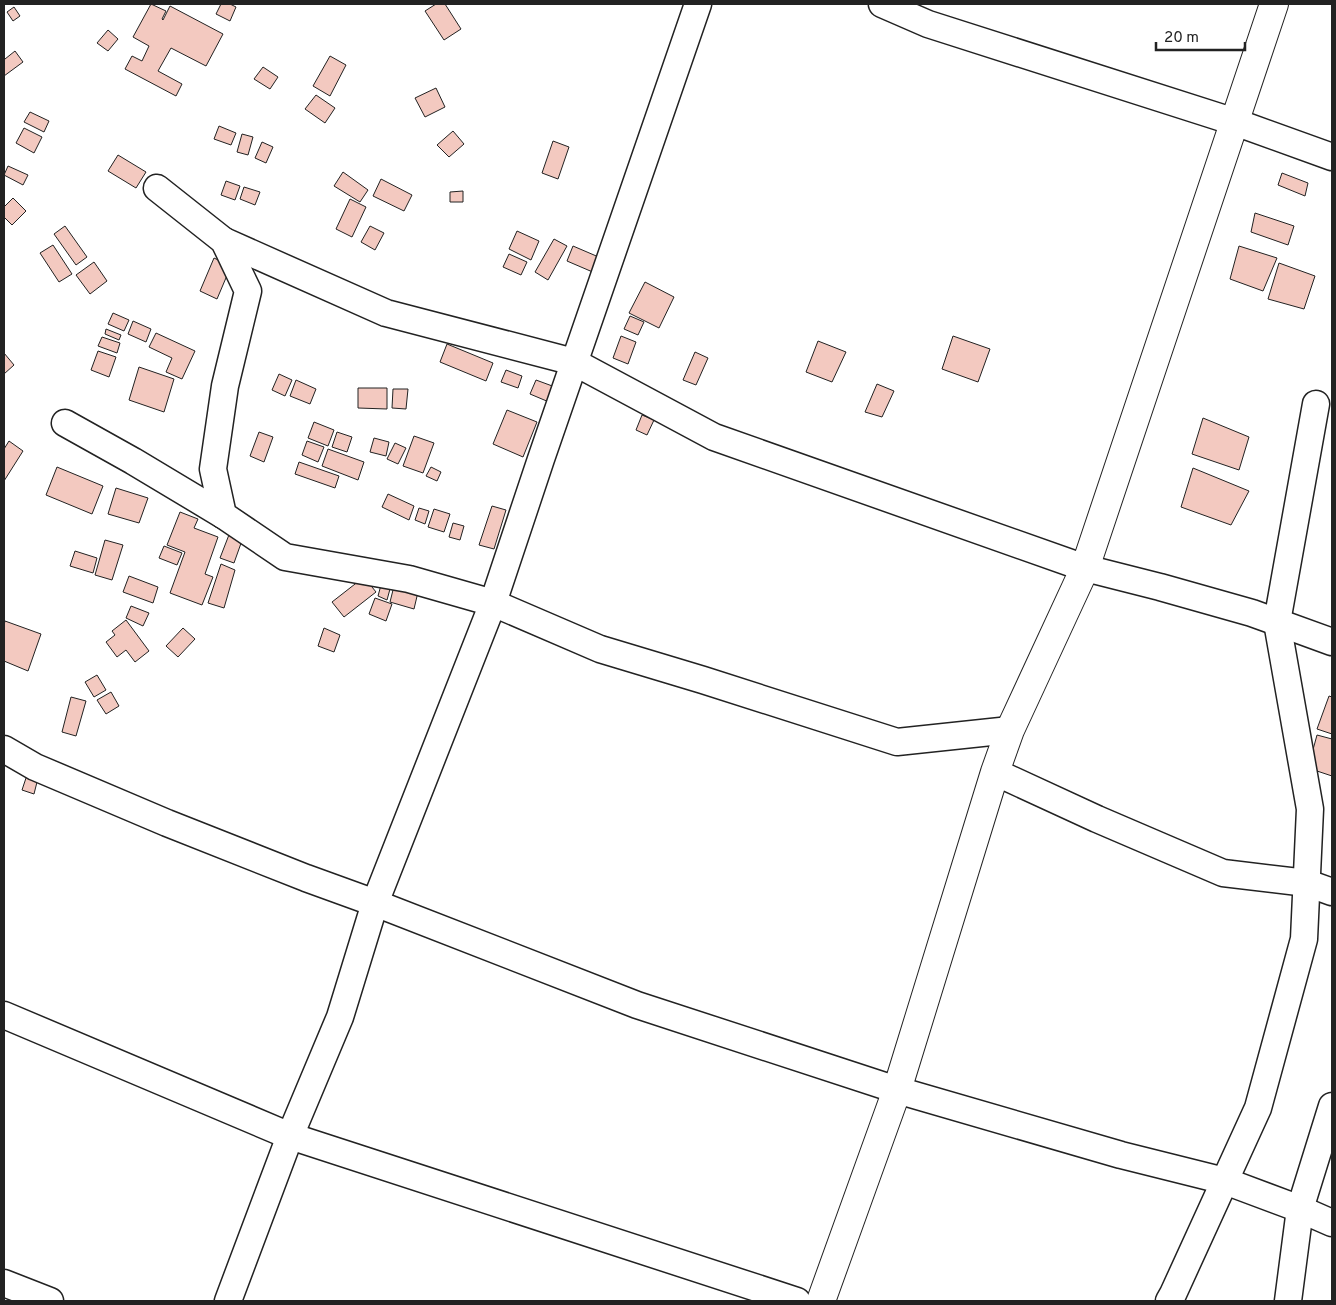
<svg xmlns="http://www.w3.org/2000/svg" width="1336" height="1305" font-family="Overpass,sans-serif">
<rect width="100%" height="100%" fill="#fff"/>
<g fill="#f3c9c0" stroke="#222">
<polygon points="151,4 166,11 162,19 163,20 170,6 223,34 206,66 171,48 158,71 182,84 176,96 125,69 132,56 142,61 149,46 133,37"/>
<polygon points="221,4 230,4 236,7 230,21 216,14"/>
<polygon points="436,4 445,4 461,29 444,40 425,11"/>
<polygon points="14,7 20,16 13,21 7,12"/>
<polygon points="108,30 118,39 108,51 97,43"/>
<polygon points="15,51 23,62 4,76 4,57 5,59"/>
<polygon points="330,56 346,65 330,96 313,86"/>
<polygon points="263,67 278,77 270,89 254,79"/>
<polygon points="436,88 445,107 425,117 415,98"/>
<polygon points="316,95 335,108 325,123 305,109"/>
<polygon points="30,112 49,121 44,132 24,122"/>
<polygon points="219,126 236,133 231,145 214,139"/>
<polygon points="24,128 42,137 34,153 16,143"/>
<polygon points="453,131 464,144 449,157 437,145"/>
<polygon points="242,134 253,137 248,155 237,152"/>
<polygon points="553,141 569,147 558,179 542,173"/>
<polygon points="262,142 273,147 266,163 255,158"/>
<polygon points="118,155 146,172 136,188 108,171"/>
<polygon points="8,166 28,175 23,185 4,175"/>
<polygon points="343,172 368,190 360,202 334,186"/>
<polygon points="1282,173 1308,183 1305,196 1278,185"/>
<polygon points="381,179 412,195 404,211 373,196"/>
<polygon points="226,181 240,186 235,200 221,195"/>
<polygon points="244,187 260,192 255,205 240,199"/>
<polygon points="463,191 463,202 450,202 450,192"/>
<polygon points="13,198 26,211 12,225 4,217 4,207"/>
<polygon points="350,199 366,207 352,237 336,229"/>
<polygon points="1255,213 1294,226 1288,245 1251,232"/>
<polygon points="65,226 87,257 76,265 54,234"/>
<polygon points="370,226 384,233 375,250 361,242"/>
<polygon points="517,231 539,241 531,260 509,249"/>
<polygon points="554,239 567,246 548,280 535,272"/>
<polygon points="53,245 72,274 59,282 40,253"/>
<polygon points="573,246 601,258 595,273 567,261"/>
<polygon points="1239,246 1277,258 1263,291 1230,279"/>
<polygon points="509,254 527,262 521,275 503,267"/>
<polygon points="214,258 231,266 217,299 200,291"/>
<polygon points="94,262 107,281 90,294 76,275"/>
<polygon points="1279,263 1315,276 1304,309 1268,299"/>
<polygon points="645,282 674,297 659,328 629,313"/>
<polygon points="113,313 129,320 124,331 108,324"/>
<polygon points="630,316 644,322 638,335 624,329"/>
<polygon points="133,321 151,329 146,342 128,334"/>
<polygon points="106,329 121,335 119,340 105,334"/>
<polygon points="156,333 195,351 182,379 166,372 172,358 149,347"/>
<polygon points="621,336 636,342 628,364 613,358"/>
<polygon points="953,336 990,349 978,382 942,369"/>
<polygon points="102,337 120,343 117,353 98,346"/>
<polygon points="818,341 846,352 832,382 806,372"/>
<polygon points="447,344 493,363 486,381 440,362"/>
<polygon points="98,351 116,357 109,377 91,370"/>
<polygon points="695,352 708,358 696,385 683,380"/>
<polygon points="4,353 14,365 4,374"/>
<polygon points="139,367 174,379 164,412 129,400"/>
<polygon points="506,370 522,376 518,388 501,382"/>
<polygon points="279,374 292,380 285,396 272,390"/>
<polygon points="296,380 316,389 310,404 290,396"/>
<polygon points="536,380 555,387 549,402 530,394"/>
<polygon points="877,384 894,391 882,417 865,412"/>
<polygon points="358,388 387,388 387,409 358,408"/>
<polygon points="393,389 408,389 406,409 392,408"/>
<polygon points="507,410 537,422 523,457 493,444"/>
<polygon points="642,415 654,420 647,435 636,430"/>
<polygon points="1203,418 1249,437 1239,470 1192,454"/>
<polygon points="314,422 334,430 328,446 308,438"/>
<polygon points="259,432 273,437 264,462 250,456"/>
<polygon points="337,432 352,437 347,452 332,447"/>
<polygon points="414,436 434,443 423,473 403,466"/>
<polygon points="374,438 389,442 386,456 370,452"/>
<polygon points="9,441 23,451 4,481 4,449"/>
<polygon points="307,441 324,447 318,462 302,455"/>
<polygon points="395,443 406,448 398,464 387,459"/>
<polygon points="328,449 364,462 358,480 322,466"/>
<polygon points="299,462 339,476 335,488 295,474"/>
<polygon points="57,467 103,486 92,514 46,495"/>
<polygon points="431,467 441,472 437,481 426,476"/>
<polygon points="1193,468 1249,491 1231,525 1181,507"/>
<polygon points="116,488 148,498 139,523 108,514"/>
<polygon points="388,494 414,506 409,520 382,507"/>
<polygon points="492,506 506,510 494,549 479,545"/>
<polygon points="419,508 429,511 425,524 415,520"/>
<polygon points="434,509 450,514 444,532 428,527"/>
<polygon points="180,512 198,519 194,528 218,537 205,574 213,577 202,605 170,593 185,552 167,545"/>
<polygon points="453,523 464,526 460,540 449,537"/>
<polygon points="232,527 245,532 234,563 220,558"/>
<polygon points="105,540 123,545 112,580 95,575"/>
<polygon points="164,546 182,553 177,565 159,558"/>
<polygon points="75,551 97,558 93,573 70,566"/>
<polygon points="221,564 235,570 224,608 208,603"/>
<polygon points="129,576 158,587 153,603 123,592"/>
<polygon points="364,577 376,592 344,617 332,602"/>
<polygon points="381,585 390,589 387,600 378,596"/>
<polygon points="394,586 418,592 414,609 390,602"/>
<polygon points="375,598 392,604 386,621 369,614"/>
<polygon points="131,606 149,613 143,626 126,618"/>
<polygon points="126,620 149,651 135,662 126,650 117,657 106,642 115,635 112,631"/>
<polygon points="5,621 41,634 28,671 4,661 4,625"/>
<polygon points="183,628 195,639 178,657 166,646"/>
<polygon points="324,628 340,635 334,652 318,646"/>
<polygon points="97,675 106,690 94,697 85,682"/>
<polygon points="111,692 119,706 106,714 97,700"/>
<polygon points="1329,696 1332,697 1332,734 1317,729"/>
<polygon points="71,697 86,701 76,736 62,732"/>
<polygon points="1317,735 1332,739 1332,776 1308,768"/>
<polygon points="27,775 38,778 34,794 22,790"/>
</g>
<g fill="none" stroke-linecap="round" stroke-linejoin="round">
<defs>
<g id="street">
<polyline points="882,4 928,24 1235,122 1332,157"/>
<polyline points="157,188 224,241 248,291 225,386 213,469 223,515 285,557 409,579 493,603 600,649 703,680 897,742 1010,730"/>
<polyline points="224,241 386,313 574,362 714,437 1085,568 1160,587 1252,613 1332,642"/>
<polyline points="65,423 133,461 223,515"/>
<polyline points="4,749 35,767 167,823 306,878 375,903 637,1005 897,1090 1121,1155 1225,1181 1300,1209 1332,1223"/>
<polyline points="995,772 1097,819 1223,873 1307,883 1332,892"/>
<polyline points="4,1015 290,1136 797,1301"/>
<polyline points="4,1283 50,1301"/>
<polyline points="228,1301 290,1136 340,1017 375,903 493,603 541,459 698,4"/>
<polyline points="1169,1301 1173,1294 1258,1108 1304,939 1310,809 1277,622 1316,404"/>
<polyline points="1288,1301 1300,1209 1332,1106"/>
</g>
<polyline id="secondary" points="821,1301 897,1090 995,772 1010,730 1085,568 1274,4"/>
</defs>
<use href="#street" stroke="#222" stroke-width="29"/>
<use href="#secondary" stroke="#222" stroke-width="30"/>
<use href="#street" stroke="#fff" stroke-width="26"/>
<use href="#secondary" stroke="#fff" stroke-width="28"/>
</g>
<rect width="1336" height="1305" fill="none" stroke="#222222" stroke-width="10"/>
<path d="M1156 42v8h89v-8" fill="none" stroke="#222222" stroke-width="2.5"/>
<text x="1164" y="42" font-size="15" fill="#222222" stroke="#ffffff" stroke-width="4" paint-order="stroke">20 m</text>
</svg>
